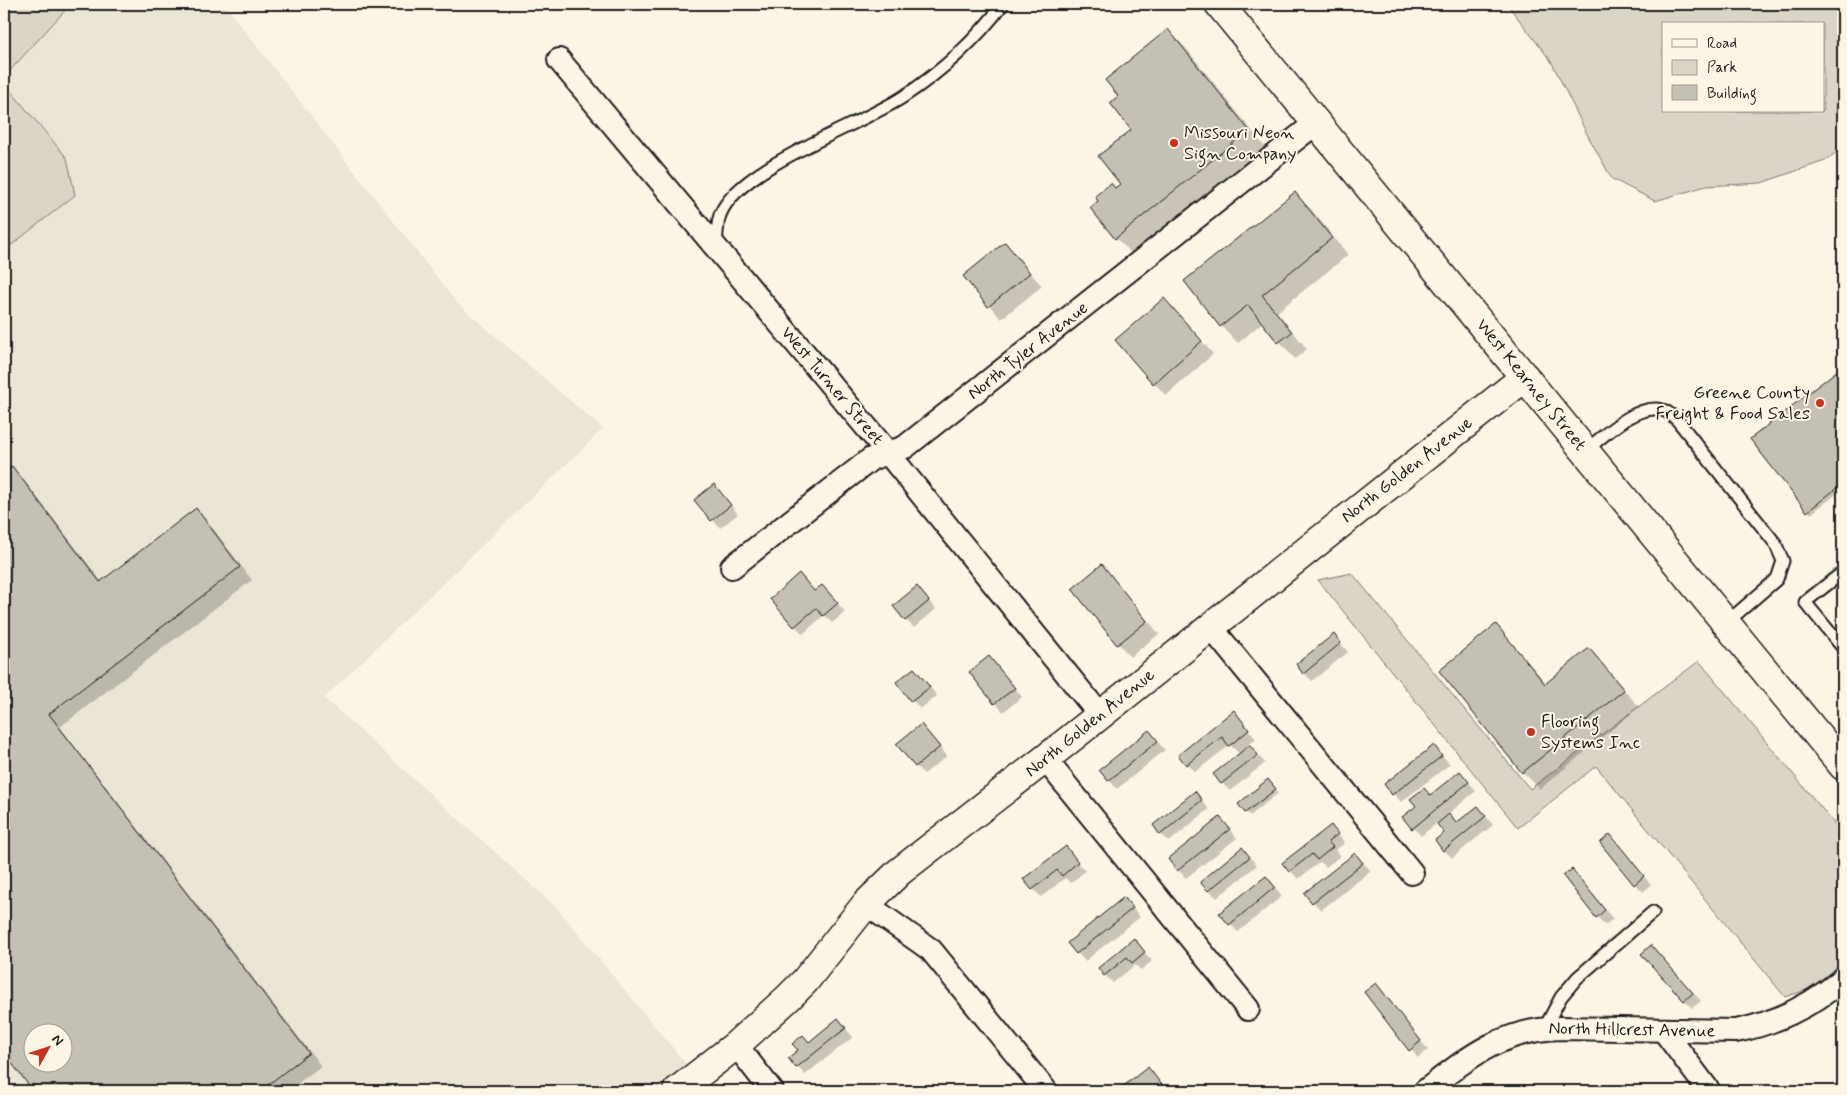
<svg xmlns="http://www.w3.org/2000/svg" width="1847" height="1095" font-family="Mynerve,sans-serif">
<rect width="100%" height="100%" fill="#fcf5e5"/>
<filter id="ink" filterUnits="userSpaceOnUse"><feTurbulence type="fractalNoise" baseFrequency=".02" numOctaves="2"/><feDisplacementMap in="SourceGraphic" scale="10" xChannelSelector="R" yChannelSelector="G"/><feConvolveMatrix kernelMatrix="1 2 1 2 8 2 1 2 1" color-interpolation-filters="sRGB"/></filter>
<g filter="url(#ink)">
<path fill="#ebe5d6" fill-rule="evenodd" d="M71,4H224L457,303L603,429L324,698L556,907L687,1065L654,1091H4V251L75,195L67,158L4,83V77ZM32,1032H62V1062H32Z"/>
<g fill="#dbd5c8" stroke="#7c7872" fill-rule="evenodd">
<polygon points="4,4 71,4 4,77"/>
<path d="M1507,4H1843V147L1825,161L1761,183L1706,186L1655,201L1612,179L1588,136L1551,61ZM1663,24H1823V111H1663Z"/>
<polygon points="4,83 67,158 75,195 4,251 4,200 8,186 4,156"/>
<polygon points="1352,573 1530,789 1699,661 1843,834 1843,962 1809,989 1785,997 1596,766 1518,828 1318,580"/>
</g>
<g fill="#0003" fill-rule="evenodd">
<polygon points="1168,31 1185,47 1265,147 1132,254 1116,238 1115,190 1122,184 1133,130 1120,97"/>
<polygon points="1295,194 1312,210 1348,255 1277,312 1307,349 1295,359 1263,322 1238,343 1221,326 1186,282"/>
<polygon points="1005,244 1042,286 1001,319 965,276"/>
<polygon points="1176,312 1213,354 1166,396 1117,340"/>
<polygon points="1843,368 1843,489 1811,514 1752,440"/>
<path d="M12,468L24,480L102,582L196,510L208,522L252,580L60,727L321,1066L288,1091H35L4,1051V474ZM32,1032H62V1062H32Z"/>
<polygon points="722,494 738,514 720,528 696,500"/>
<polygon points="1102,566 1159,634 1130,657 1073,589"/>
<polygon points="917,588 936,609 914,628 906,620"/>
<polygon points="815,592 830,595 845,612 832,623 824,615 803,634 795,626"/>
<polygon points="1496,626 1547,684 1589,649 1639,707 1540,789 1523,772 1440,672"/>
<polygon points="1334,636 1348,652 1312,681 1304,673"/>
<polygon points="997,666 1022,697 1003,712 971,673"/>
<polygon points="922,677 937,696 920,709 897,682"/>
<polygon points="1234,712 1256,739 1248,745 1265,763 1230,791 1222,783 1240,754 1230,745 1195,772 1180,755"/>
<polygon points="1149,732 1165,750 1117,789 1101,771"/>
<polygon points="929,734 947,756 924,774 916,766"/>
<polygon points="1434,747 1450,764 1401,802 1386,785"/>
<polygon points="1468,781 1476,791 1448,814 1457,824 1478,807 1493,825 1452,858 1444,850 1445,833 1437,823 1421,836 1404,817 1431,796"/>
<polygon points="1272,785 1278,793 1250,816 1240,804"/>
<polygon points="1195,793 1209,809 1169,842 1161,834"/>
<polygon points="1220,819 1237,838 1186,878 1178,870"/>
<polygon points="1331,826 1345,843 1335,850 1340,856 1326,867 1320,862 1298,879 1284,863"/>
<polygon points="1618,844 1651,885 1643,892 1635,884"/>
<polygon points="1065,848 1085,871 1071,883 1065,878 1041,897 1033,889"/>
<polygon points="1242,849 1257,865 1217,898 1209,890"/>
<polygon points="1355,854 1371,871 1321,910 1306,894"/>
<polygon points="1572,870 1613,919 1605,925 1597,917"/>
<polygon points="1274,886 1282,896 1238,932 1230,924"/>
<polygon points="1132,907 1140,917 1085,961 1077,953"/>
<polygon points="1134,940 1152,961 1141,970 1135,965 1113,983 1105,975"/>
<polygon points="1659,955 1701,1001 1692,1008 1684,1000"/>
<polygon points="1376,985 1428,1050 1418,1058 1366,993"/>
<polygon points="838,1020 853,1037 805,1075 790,1058"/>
<polygon points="1148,1069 1167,1091 1119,1091"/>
<polygon points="4,1079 13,1091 4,1091"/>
</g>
<g fill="#c4c0b3" stroke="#1c1c1c" fill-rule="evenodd">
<polygon points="1168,29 1249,130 1115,239 1090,208 1098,201 1095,196 1111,183 1115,188 1120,184 1098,156 1131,130 1110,103 1118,96 1105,80"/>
<polygon points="1295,192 1332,238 1262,295 1292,332 1278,343 1248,305 1220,327 1184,281"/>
<polygon points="1005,242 1030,273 988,307 963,276"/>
<polygon points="1164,298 1202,341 1153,384 1115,340"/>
<polygon points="1843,366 1843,483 1807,512 1750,439"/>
<path d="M12,466L100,582L196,508L240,567L49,714L309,1053L260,1091H33L4,1053V473ZM32,1032H62V1062H32Z"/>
<polygon points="714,484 731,505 711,521 694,500"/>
<polygon points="1102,564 1147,621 1117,645 1072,589"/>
<polygon points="799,573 814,591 822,585 838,603 823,616 816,608 794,627 770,599"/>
<polygon points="917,586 929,601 905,621 893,606"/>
<polygon points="1496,624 1545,684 1589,648 1624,690 1522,773 1439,671"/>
<polygon points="1334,634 1341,643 1303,674 1296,664"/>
<polygon points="989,656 1015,688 994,704 969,672"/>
<polygon points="914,668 930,687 911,702 896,682"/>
<polygon points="1234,710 1249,730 1229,746 1222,737 1186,765 1178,755"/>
<polygon points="921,724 940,747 915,767 896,744"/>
<polygon points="1149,730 1158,741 1108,781 1099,770"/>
<polygon points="1250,745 1258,755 1221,784 1213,774"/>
<polygon points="1434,745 1442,756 1392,795 1384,784"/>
<polygon points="1460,771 1469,782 1412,829 1402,817 1416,806 1410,799 1424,788 1430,795"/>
<polygon points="1268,779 1276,789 1245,813 1238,804"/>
<polygon points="1195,791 1202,800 1160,835 1153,825"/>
<polygon points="1478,806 1486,816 1443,851 1435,840 1444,833 1437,824 1449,814 1456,823"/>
<polygon points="1220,817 1230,829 1177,871 1168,859"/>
<polygon points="1331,825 1338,834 1328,842 1333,847 1317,860 1312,854 1289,872 1282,863"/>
<polygon points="1610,834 1644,876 1634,885 1600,843"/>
<polygon points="1066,846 1078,862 1062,876 1057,870 1032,890 1023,879"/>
<polygon points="1242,847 1250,857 1208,891 1200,882"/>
<polygon points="1355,853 1363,863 1312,903 1304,893"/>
<polygon points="1572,869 1605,910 1596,918 1563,876"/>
<polygon points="1266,876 1275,887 1229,925 1219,913"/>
<polygon points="1124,897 1133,908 1076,954 1067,943"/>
<polygon points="1134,938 1145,952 1132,963 1127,957 1104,976 1098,968"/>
<polygon points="1651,945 1693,993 1684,1001 1641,954"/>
<polygon points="1376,983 1421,1041 1409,1051 1364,992"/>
<polygon points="838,1018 846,1028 796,1068 788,1058 798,1050 792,1044 803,1035 809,1042"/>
<polygon points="1148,1067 1162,1085 1155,1091 1117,1091"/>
<polygon points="4,1083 10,1091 4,1091"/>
</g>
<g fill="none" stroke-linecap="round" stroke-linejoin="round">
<defs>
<g id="service">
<path d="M716,245C717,236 717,224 720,215C738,167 859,126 903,97C941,72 976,40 1003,4"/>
<path d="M1585,451C1604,436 1637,403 1662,410C1668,411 1674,417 1678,421L1775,543L1783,561L1777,579L1726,623"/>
<polyline points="1843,572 1805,602 1843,648"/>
<polyline points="1544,1029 1561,997 1577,978 1653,912"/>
</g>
<g id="minor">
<polyline points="559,60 888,453 1100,715"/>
<polyline points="732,567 871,459 905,447 1316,123"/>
<polyline points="1210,626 1412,873"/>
<polyline points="1045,759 1248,1009"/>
<polyline points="866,904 931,950 1046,1091"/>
<polyline points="1664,1031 1709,1091"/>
<polyline points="736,1045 772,1091"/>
<path d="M1425,1091C1469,1057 1501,1030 1560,1028L1736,1031C1777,1023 1811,1006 1843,979"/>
</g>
<polyline id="tertiary" points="677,1091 736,1045 787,999 805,981 866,904 899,872 1045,759 1525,377"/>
<polyline id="primary" points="1219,4 1843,766"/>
</defs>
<use href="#service" stroke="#1c1c1c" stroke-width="15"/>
<use href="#minor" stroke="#1c1c1c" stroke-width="26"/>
<use href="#tertiary" stroke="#1c1c1c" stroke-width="31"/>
<use href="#primary" stroke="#1c1c1c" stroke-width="31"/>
<use href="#service" stroke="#fcf5e5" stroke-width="11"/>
<use href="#minor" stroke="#fcf5e5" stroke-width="22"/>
<use href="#tertiary" stroke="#fcf5e5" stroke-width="28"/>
<use href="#primary" stroke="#fcf5e5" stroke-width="28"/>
</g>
</g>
<g fill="#c8321e" stroke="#fcf5e5" stroke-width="2">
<circle cx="1174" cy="143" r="5"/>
<circle cx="1820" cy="403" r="5"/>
<circle cx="1531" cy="732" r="5"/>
</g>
<g text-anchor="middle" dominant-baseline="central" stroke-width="4" stroke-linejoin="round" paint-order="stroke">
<g font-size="18" fill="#1c1c1c" stroke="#fcf5e5" text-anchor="start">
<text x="1184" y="133">Missouri Neon<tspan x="1184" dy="21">Sign Company</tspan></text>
<text x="1810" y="393" text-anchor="end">Greene County<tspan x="1810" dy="21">Freight &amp; Food Sales</tspan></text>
<text x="1541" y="722">Flooring<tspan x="1541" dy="21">Systems Inc</tspan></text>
</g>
<g font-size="18" fill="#1c1c1c" stroke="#fcf5e5">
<text transform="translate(1028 351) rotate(-38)">North Tyler Avenue</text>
<text transform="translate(1531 385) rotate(51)">West Kearney Street</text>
<text transform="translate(832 386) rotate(50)">West Turner Street</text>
<text transform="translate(1407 470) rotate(-38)">North Golden Avenue</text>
<text transform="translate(1090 723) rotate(-39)">North Golden Avenue</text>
<text transform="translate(1632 1030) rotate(1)">North Hillcrest Avenue</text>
</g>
</g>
<rect width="1847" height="1095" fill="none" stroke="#fcf5e5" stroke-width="20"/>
<rect x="10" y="10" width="1827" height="1075" fill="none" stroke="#1c1c1c" stroke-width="2" filter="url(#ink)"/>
<rect x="1662" y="22" width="162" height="90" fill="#fcf5e5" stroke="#a29e95"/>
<rect x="1672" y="39" width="25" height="8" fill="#fcf5e5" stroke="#a29e95"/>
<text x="1707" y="48" font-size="15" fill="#1c1c1c">Road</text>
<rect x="1672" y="60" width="25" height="15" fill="#dbd5c8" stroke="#a29e95"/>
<text x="1707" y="72" font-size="15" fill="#1c1c1c">Park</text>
<rect x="1672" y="85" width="25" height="15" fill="#c4c0b3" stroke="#a29e95"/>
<text x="1707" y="98" font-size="15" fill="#1c1c1c">Building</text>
<g transform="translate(48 1048) rotate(50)"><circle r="24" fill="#fcf5e5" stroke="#a29e95"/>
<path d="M0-4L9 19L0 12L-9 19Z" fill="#c8321e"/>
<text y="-8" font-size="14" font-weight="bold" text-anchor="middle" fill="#1c1c1c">N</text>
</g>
</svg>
